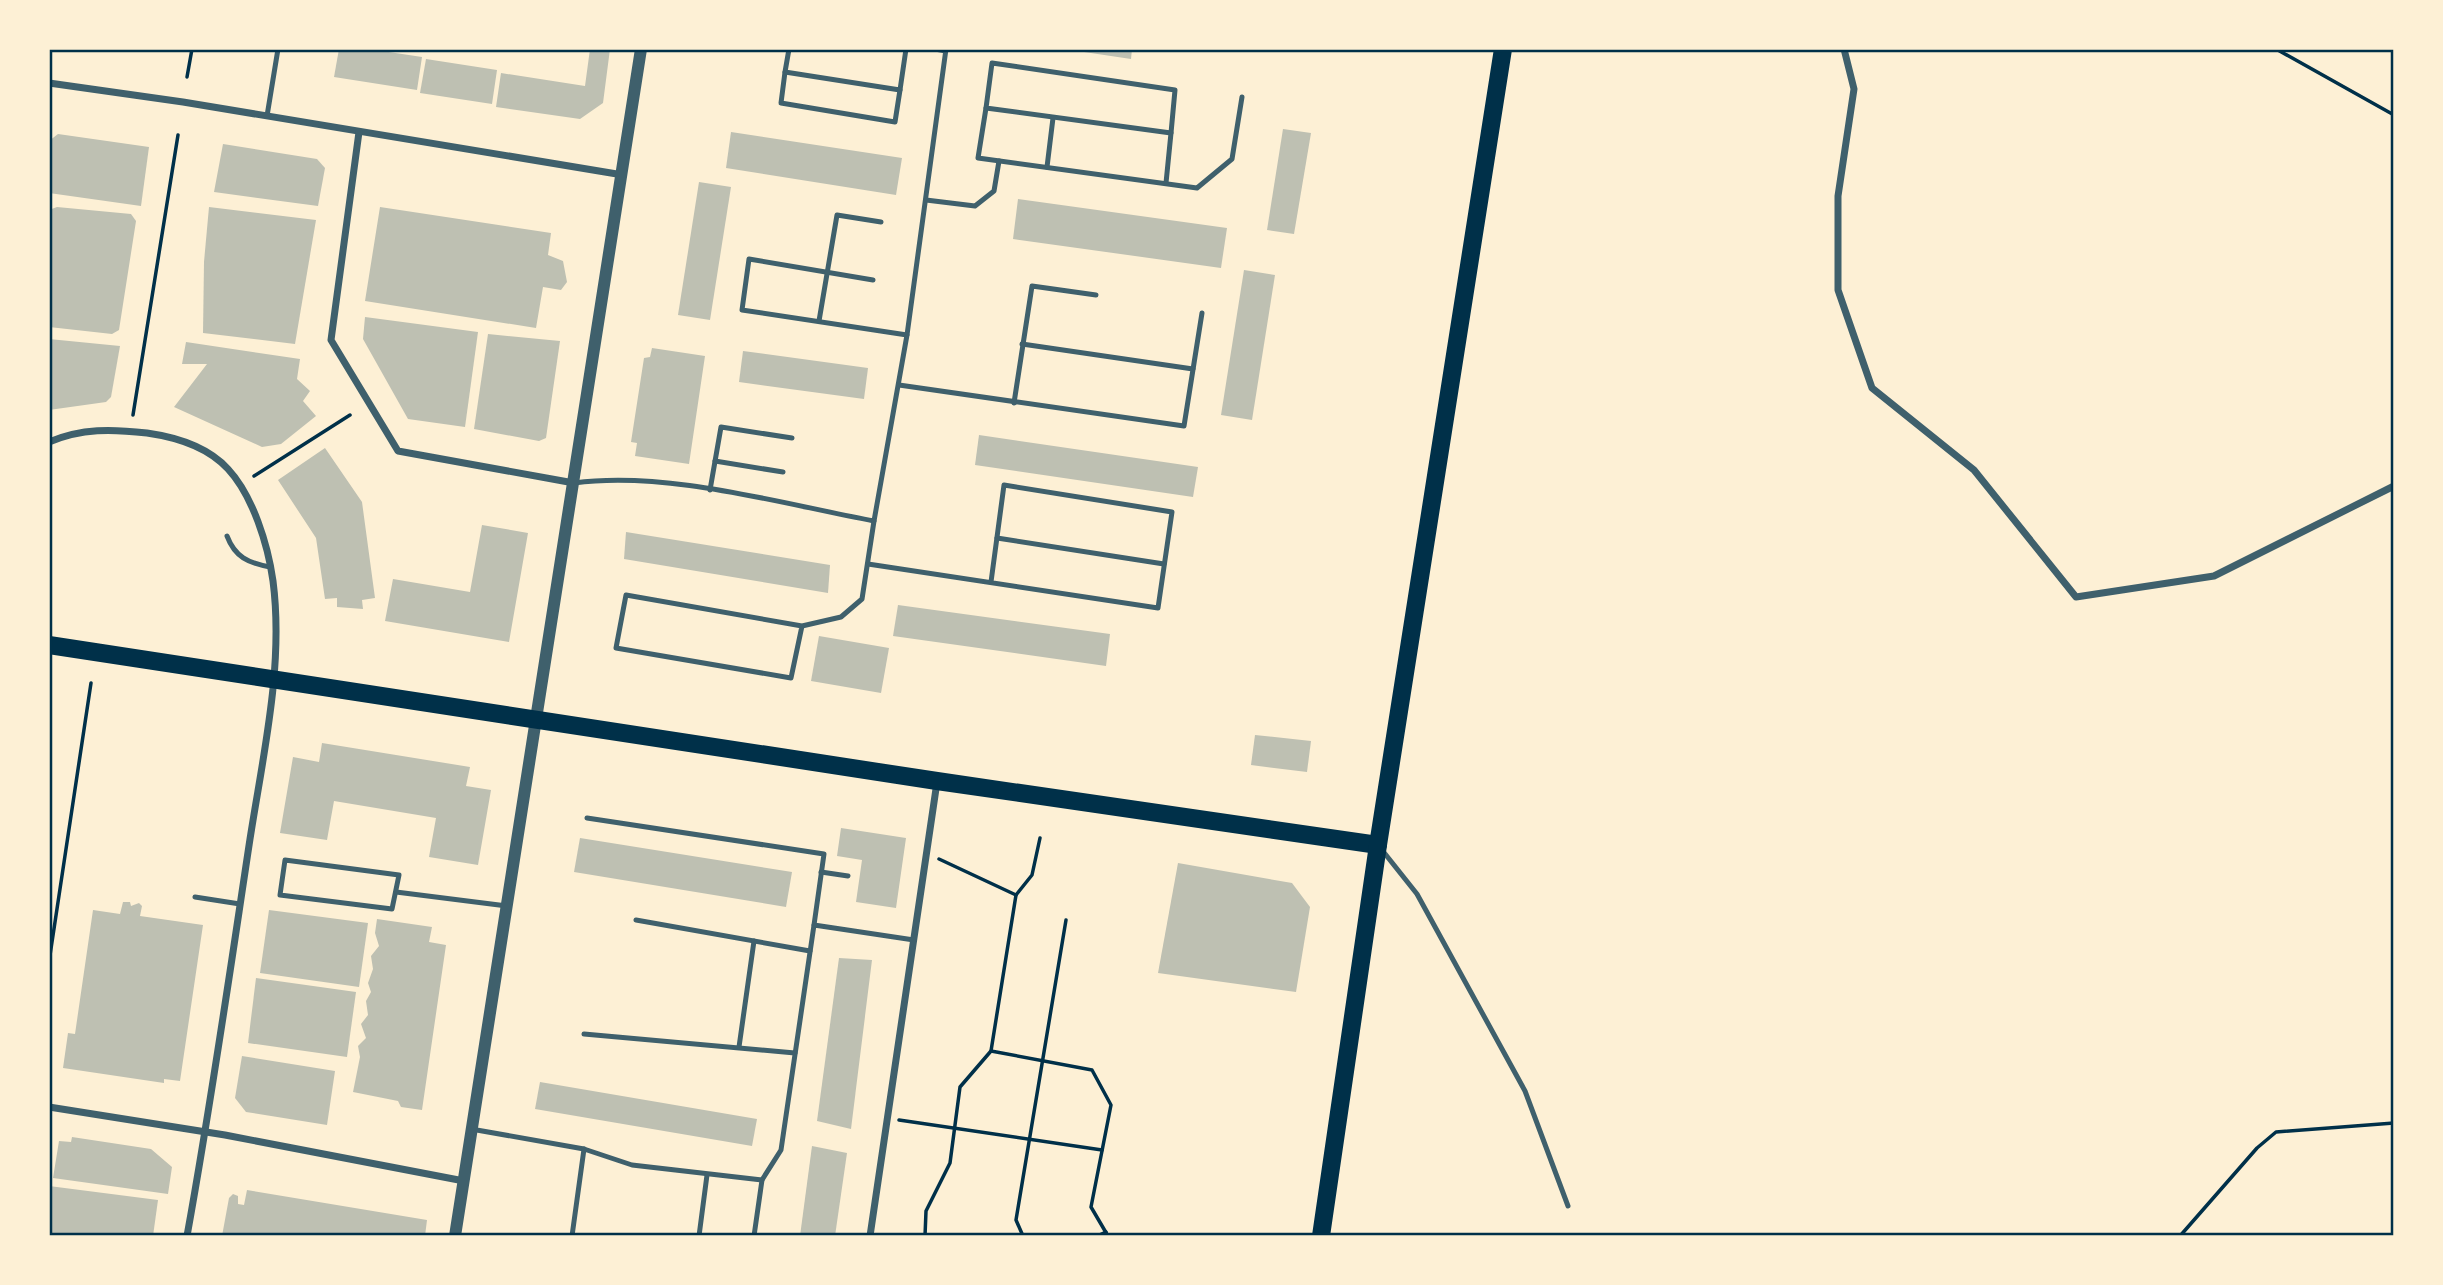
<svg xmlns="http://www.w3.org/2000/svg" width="2443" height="1285" font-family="'Roboto Serif',serif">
<rect width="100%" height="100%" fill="#fdf0d5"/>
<g fill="#bec0b2">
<polygon points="339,49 369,49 422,57 417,90 334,77"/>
<polygon points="590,49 610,49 603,103 580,119 496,107 501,73 585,86"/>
<polygon points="1064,49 1132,49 1131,59"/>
<polygon points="426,59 497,70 492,104 420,93"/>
<polygon points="1283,129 1311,133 1294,234 1267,230"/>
<polygon points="731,132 902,158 896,195 726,168"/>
<polygon points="58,134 149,147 141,206 49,193 49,141"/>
<polygon points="223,144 317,159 325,168 318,206 214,192"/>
<polygon points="699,182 731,187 710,320 678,315"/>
<polygon points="1018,199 1227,228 1221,268 1013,239"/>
<polygon points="57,207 131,214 136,221 119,330 112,334 49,327 49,210"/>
<polygon points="209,207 316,220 295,344 203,333 204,262"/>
<polygon points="380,207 551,233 548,255 563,261 567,282 561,290 543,287 536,328 365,301"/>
<polygon points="1244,270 1275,275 1252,420 1221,415"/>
<polygon points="365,317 478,332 465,427 408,419 363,339"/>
<polygon points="488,334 560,341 546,438 539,441 474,429"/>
<polygon points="49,339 120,346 111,397 106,402 49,410"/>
<polygon points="186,342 300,359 297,379 310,391 303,401 316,416 281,444 262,447 174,407 207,364 182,364"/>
<polygon points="652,348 705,356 689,464 635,456 637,443 631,442 644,358 650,357"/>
<polygon points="743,351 868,368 864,399 739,382"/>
<polygon points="979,435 1198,467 1193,497 975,465"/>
<polygon points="325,448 362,502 375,598 362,600 363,609 337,607 337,598 325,599 316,538 278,480"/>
<polygon points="482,525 528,533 509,642 385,621 393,579 470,592"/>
<polygon points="626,532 830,565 828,593 624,559"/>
<polygon points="898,605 1110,634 1106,666 893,636"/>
<polygon points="819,636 889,648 881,693 811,681"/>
<polygon points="1255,735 1311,741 1307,772 1251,765"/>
<polygon points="322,743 470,767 466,786 491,790 478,865 429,857 436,818 334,801 327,840 280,833 293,757 319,762"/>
<polygon points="841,828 906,838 896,908 856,902 862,860 837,856"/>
<polygon points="580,838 792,872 786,907 574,872"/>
<polygon points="1178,863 1292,883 1310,907 1296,992 1158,973"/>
<polygon points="123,902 130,902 131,906 139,903 142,906 140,916 203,925 180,1081 164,1079 164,1083 63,1068 68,1033 75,1034 93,910 120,914"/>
<polygon points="269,910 368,923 359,987 260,973"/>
<polygon points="377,919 432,927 429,942 446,945 422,1110 401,1107 398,1101 353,1092 360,1057 358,1046 366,1038 361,1024 368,1015 366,1001 371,992 368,983 373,969 371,956 379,946 375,933"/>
<polygon points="839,958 872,960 851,1129 817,1121"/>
<polygon points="256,978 356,992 347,1057 248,1043"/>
<polygon points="242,1056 335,1071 327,1125 246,1112 235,1098"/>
<polygon points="540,1082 757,1119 752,1146 535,1109"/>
<polygon points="72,1137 151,1149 172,1167 168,1194 53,1178 59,1141 71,1142"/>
<polygon points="812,1146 847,1153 835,1236 800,1236"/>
<polygon points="49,1186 158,1200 153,1236 49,1236"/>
<polygon points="247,1190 427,1220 425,1236 222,1236 229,1198 233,1194 238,1196 238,1204 244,1205"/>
</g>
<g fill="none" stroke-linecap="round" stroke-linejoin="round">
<g stroke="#003049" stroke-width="3.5">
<polyline points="2276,49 2394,115"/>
<polyline points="187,77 192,49"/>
<polyline points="133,415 178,135"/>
<polyline points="254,476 350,415"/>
<polyline points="939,859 1016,895"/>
<polyline points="49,962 91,683"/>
<polyline points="991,1051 1092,1070 1111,1105 1091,1207 1108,1236"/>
<polyline points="899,1120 1102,1150"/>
<polyline points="925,1236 926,1211 950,1163 960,1087 991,1051 1016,895 1032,875 1040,838"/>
<polyline points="1023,1236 1016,1220 1066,920"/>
<polyline points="1097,1236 1106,1232"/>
<polyline points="2180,1236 2257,1148 2276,1132 2394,1123"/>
</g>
<g stroke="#3f606c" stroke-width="5">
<polyline points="789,49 785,72 900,90 906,49"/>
<polyline points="935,49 946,51"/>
<polygon points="992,63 1175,90 1171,133 986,108"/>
<polyline points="785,72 781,103 895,122 900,90"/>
<polyline points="986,108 978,158 1197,188 1232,159 1242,97"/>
<polyline points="267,116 278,49"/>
<polyline points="1047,167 1053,118"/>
<polyline points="1166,183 1171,133"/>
<polyline points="926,200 975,206 994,191 999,161"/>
<polyline points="873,280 749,259 742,310 907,335"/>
<polyline points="819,321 837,215 881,222"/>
<polyline points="1022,344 1193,369"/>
<polyline points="899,385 1184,426 1202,313"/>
<polyline points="1014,403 1032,286 1096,295"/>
<polyline points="715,461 783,472"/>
<path d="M574,483C666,470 782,504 874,521L907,335L946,49"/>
<polyline points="710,490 721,427 792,438"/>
<path d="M227,536C235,557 248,563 270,567"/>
<polyline points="997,538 1164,564"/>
<polyline points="868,564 1158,608 1172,512 1004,485 991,582"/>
<polyline points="802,626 791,678 616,648 626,595 802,626 841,617 862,599 874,521"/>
<polyline points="587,818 824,854 814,925"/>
<polyline points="1382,850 1417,894 1525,1091 1568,1206"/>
<polygon points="285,860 399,875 392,909 280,895"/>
<polyline points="821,872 848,876"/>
<polyline points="396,892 507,906"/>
<polyline points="195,897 240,904"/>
<polyline points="636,920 810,951"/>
<polyline points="584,1034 795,1053"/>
<polyline points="739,1047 754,941"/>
<polyline points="471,1129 584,1149 632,1165 762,1180 781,1150 814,925 914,940"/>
<polyline points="572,1236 584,1149"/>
<polyline points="699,1236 707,1175"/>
<polyline points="754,1236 762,1180"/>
</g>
<g stroke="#3f606c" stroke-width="7">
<polyline points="1844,49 1854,89 1838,196 1838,290 1872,388 1974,470 2076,597 2214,576 2394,486"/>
<polyline points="49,83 183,102 623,175"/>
<polyline points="359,132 331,340 398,451 574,483"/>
<path d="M49,442C82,428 112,429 147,433C175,437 208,447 228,469C253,496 268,545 273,581C284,666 263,755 250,839C230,971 211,1104 187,1236"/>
<polyline points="49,1107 225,1135 464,1181"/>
<polyline points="870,1236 937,782"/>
</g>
<polyline stroke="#3f606c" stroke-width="12" points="455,1236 641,49"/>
<g stroke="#003049" stroke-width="18">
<polyline points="49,645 937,781 1378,845"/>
<polyline points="1321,1236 1378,845 1503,49"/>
</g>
</g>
<rect width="2443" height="1285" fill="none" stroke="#fdf0d5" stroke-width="102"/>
<rect x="51" y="51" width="2341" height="1183" fill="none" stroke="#003049" stroke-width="2.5"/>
</svg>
